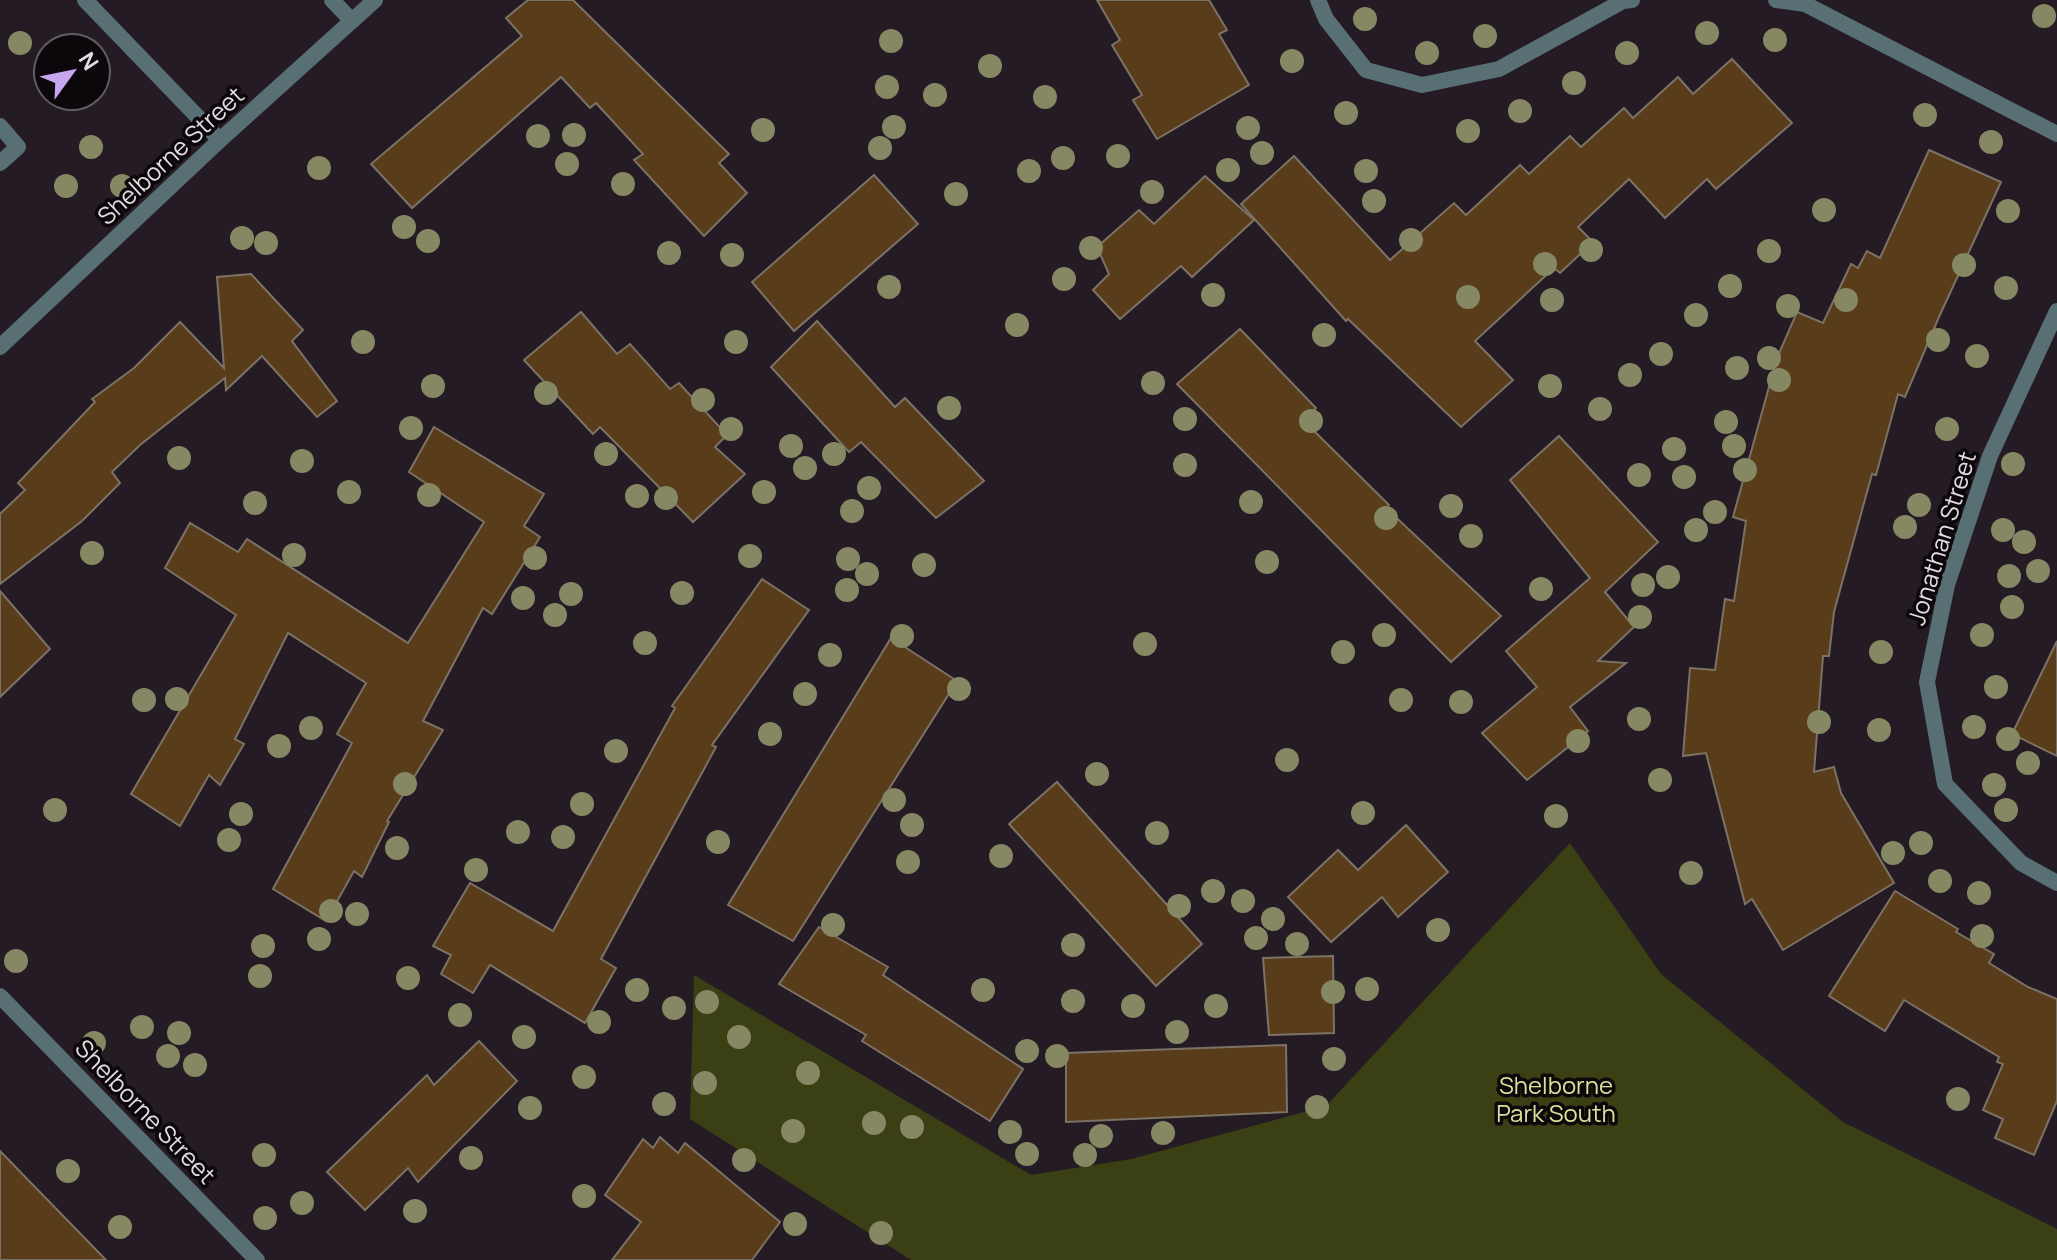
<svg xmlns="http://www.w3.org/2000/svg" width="2057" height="1260" font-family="Manrope,sans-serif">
<rect width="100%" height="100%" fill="#241b24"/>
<polygon fill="#3a3f14" points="1570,843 1661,974 1843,1122 2057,1229 2057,1260 911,1260 690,1119 694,975 1031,1175 1131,1159 1326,1106"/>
<g fill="#593c19" stroke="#7c7266" stroke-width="2">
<polygon points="528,0 573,0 729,154 719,163 747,193 704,236 634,160 643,154 596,103 590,108 561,77 412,208 371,164 522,36 506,18"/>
<polygon points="1097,0 1209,0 1227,30 1219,34 1249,85 1157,139 1133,100 1142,95 1112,45 1120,40"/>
<polygon points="1732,59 1792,123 1716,189 1707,179 1665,218 1629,179 1578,227 1593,242 1560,273 1554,268 1475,341 1513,380 1461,427 1348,319 1346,321 1241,204 1294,156 1390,260 1454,203 1466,215 1520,165 1529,174 1570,136 1581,147 1624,108 1633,118 1678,77 1693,94"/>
<polygon points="1929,150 2001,182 1939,317 1905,397 1898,394 1876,475 1872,474 1834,612 1829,656 1823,656 1814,772 1834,767 1841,793 1894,883 1783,950 1752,899 1745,904 1706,753 1683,756 1690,668 1715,670 1725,599 1734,601 1746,521 1733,517 1777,358 1797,312 1823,323 1851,264 1858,268 1867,251 1880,258"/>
<polygon points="874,175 918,224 794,331 752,282"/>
<polygon points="1205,176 1254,220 1192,277 1181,266 1120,319 1093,290 1109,274 1097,247 1139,210 1154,224"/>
<polygon points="251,274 303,330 292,341 337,401 317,417 262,356 226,390 225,378 140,445 112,472 120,483 82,521 0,584 0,514 25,490 18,483 95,402 92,399 134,368 180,322 224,368 217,277"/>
<polygon points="581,312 617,354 630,344 670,389 679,383 727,435 715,447 745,474 693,522 600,427 593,434 524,360"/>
<polygon points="817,321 895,407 905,398 984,481 936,518 861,442 849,452 771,367"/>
<polygon points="1240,329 1316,408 1304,421 1389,505 1386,508 1501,616 1451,662 1177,384"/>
<polygon points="434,427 544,494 524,526 540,537 492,614 483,608 423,721 443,730 387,821 389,822 362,877 354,871 326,921 273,889 352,743 337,734 366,683 288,633 235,739 244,744 220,785 209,775 180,826 131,794 236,615 165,568 190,523 238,552 247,539 408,643 484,522 409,472"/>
<polygon points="1559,436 1658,542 1605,592 1634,627 1598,661 1626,663 1570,707 1588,731 1527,780 1482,733 1537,687 1506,651 1590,578 1510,480"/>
<polygon points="762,579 809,610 712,745 716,747 601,959 616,968 585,1023 490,965 473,993 441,974 451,955 433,946 470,883 553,931 675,708 672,706"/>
<polygon points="0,591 50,649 0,697"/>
<polygon points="891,638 957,681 793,941 728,905"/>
<polygon points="2057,641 2057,756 2012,734"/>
<polygon points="1057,782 1202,944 1156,986 1009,824"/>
<polygon points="1406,825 1448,872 1398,917 1382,897 1331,942 1288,897 1338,850 1358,870"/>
<polygon points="1895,891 1958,929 1956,932 1994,954 1989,963 2028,987 2057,999 2057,1101 2034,1155 1995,1138 2003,1119 1983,1110 2003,1064 1997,1062 1999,1057 1904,1000 1885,1031 1829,996"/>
<polygon points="819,927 888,967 883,975 1023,1069 990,1121 862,1041 866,1035 779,984"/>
<polygon points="1333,956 1334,1033 1269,1035 1263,958"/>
<polygon points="479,1041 517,1081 418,1182 408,1168 365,1210 327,1172 427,1075 434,1085"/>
<polygon points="1286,1045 1287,1112 1066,1122 1066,1053"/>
<polygon points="660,1137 678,1153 685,1143 780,1222 752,1260 612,1260 641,1222 605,1195 643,1139 653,1148"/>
<polygon points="0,1151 106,1260 0,1260"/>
</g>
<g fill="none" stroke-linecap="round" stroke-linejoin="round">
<g stroke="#587073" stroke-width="16">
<polyline points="332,0 352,21"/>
<polyline points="0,126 18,147 0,163"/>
</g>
<g stroke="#587073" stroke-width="16">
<polyline points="85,0 220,140"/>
<polyline points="1318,0 1326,19 1366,70 1422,85 1499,69 1623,1 1632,0"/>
<polyline points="1776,0 1805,4 2057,134"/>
<polyline points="2057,311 1990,456 1947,585 1927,682 1945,784 2021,863 2057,883"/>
<polyline points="0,347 220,140 375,0"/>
<polyline points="0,996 257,1260"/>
</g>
</g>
<g fill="#868864">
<circle cx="2044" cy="16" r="12"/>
<circle cx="1365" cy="19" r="12"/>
<circle cx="1707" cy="33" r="12"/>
<circle cx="1485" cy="36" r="12"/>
<circle cx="1775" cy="40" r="12"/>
<circle cx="891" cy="41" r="12"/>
<circle cx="20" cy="43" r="12"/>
<circle cx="1427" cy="53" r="12"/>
<circle cx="1627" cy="53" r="12"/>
<circle cx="1292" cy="61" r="12"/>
<circle cx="990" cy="66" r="12"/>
<circle cx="1574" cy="83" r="12"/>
<circle cx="887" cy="87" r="12"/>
<circle cx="935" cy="95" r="12"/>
<circle cx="1045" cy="97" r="12"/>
<circle cx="1520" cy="111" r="12"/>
<circle cx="1346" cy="113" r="12"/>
<circle cx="1925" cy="115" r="12"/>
<circle cx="894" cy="127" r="12"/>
<circle cx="1248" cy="128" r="12"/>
<circle cx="763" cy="130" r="12"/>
<circle cx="1468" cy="131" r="12"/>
<circle cx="574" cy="135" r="12"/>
<circle cx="538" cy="136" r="12"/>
<circle cx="1991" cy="142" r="12"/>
<circle cx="91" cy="147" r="12"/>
<circle cx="880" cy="148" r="12"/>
<circle cx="1262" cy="153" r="12"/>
<circle cx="1118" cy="156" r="12"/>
<circle cx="1063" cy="158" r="12"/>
<circle cx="567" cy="164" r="12"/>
<circle cx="319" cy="168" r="12"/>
<circle cx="1228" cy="170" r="12"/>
<circle cx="1029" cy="171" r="12"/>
<circle cx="1366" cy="171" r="12"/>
<circle cx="623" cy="184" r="12"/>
<circle cx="66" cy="186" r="12"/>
<circle cx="122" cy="186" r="12"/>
<circle cx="1152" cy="192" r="12"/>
<circle cx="956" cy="194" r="12"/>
<circle cx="1374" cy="201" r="12"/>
<circle cx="1824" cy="210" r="12"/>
<circle cx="2008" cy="211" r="12"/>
<circle cx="404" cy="227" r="12"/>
<circle cx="242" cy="238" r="12"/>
<circle cx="1411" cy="240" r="12"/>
<circle cx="428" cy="241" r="12"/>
<circle cx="266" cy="243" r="12"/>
<circle cx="1091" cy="248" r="12"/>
<circle cx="1591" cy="250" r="12"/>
<circle cx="1769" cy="251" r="12"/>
<circle cx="669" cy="253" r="12"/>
<circle cx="732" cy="255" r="12"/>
<circle cx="1545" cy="264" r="12"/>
<circle cx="1964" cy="265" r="12"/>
<circle cx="1064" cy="279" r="12"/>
<circle cx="1730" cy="286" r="12"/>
<circle cx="889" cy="287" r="12"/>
<circle cx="2006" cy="288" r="12"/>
<circle cx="1213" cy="295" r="12"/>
<circle cx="1468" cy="297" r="12"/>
<circle cx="1552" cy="300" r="12"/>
<circle cx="1846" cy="300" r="12"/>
<circle cx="1788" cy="306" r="12"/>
<circle cx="1696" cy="315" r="12"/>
<circle cx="1017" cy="325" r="12"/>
<circle cx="1324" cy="335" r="12"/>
<circle cx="1938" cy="340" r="12"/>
<circle cx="363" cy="342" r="12"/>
<circle cx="736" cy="342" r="12"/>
<circle cx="1661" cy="354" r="12"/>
<circle cx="1977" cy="356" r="12"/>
<circle cx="1769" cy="358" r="12"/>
<circle cx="1737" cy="368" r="12"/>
<circle cx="1630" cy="375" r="12"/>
<circle cx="1779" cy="380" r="12"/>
<circle cx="1153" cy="383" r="12"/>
<circle cx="433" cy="386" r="12"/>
<circle cx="1550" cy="386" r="12"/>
<circle cx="546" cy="393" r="12"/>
<circle cx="703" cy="400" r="12"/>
<circle cx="949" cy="408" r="12"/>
<circle cx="1600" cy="409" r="12"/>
<circle cx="1185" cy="419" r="12"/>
<circle cx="1311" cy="421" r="12"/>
<circle cx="1726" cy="422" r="12"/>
<circle cx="411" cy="428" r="12"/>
<circle cx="731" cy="429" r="12"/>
<circle cx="1947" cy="429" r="12"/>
<circle cx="791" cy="446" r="12"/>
<circle cx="1734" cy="446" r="12"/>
<circle cx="1674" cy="449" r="12"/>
<circle cx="606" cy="454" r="12"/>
<circle cx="834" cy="454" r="12"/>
<circle cx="179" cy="458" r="12"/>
<circle cx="302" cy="461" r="12"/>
<circle cx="2013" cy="464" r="12"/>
<circle cx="1185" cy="465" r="12"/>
<circle cx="805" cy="468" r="12"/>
<circle cx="1745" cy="470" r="12"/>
<circle cx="1639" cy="475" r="12"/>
<circle cx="1684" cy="477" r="12"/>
<circle cx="869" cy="488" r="12"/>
<circle cx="349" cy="492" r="12"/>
<circle cx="764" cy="492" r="12"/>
<circle cx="429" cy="495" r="12"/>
<circle cx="637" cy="496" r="12"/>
<circle cx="666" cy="498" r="12"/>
<circle cx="1251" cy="502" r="12"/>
<circle cx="255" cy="503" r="12"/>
<circle cx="1919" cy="505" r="12"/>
<circle cx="1451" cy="506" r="12"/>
<circle cx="852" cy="511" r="12"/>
<circle cx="1715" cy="512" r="12"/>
<circle cx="1386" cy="518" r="12"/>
<circle cx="1905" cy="527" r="12"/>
<circle cx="1696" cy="530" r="12"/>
<circle cx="2003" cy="530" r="12"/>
<circle cx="1471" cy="536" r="12"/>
<circle cx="2024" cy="542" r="12"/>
<circle cx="92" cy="553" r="12"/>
<circle cx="294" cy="555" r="12"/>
<circle cx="750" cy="556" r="12"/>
<circle cx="535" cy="558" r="12"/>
<circle cx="848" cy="559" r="12"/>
<circle cx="1267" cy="562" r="12"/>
<circle cx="924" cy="565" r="12"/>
<circle cx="2038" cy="571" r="12"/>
<circle cx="867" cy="574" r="12"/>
<circle cx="2009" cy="576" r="12"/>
<circle cx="1668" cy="577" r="12"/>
<circle cx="1643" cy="585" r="12"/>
<circle cx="1541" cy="589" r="12"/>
<circle cx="847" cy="590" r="12"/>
<circle cx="682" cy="593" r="12"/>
<circle cx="571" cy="594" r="12"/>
<circle cx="523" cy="598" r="12"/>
<circle cx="2012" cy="607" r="12"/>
<circle cx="555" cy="615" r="12"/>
<circle cx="1640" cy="617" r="12"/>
<circle cx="1384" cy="635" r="12"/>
<circle cx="1982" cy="635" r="12"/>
<circle cx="902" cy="636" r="12"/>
<circle cx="645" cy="643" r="12"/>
<circle cx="1145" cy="644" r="12"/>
<circle cx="1343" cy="652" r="12"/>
<circle cx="1881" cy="652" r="12"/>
<circle cx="830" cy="655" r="12"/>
<circle cx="1996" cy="687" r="12"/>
<circle cx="959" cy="689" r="12"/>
<circle cx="805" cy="694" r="12"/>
<circle cx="177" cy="699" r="12"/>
<circle cx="144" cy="700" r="12"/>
<circle cx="1401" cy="700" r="12"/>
<circle cx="1461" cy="702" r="12"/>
<circle cx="1639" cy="719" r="12"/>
<circle cx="1819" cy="722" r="12"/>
<circle cx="1974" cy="727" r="12"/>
<circle cx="311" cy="728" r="12"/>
<circle cx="1879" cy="730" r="12"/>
<circle cx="770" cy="734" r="12"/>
<circle cx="2008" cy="739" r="12"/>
<circle cx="1578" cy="741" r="12"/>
<circle cx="279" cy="746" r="12"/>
<circle cx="616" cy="751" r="12"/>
<circle cx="1287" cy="760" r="12"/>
<circle cx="2028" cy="763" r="12"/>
<circle cx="1097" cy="774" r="12"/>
<circle cx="1660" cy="780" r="12"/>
<circle cx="405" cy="784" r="12"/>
<circle cx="1994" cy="785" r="12"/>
<circle cx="894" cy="800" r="12"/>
<circle cx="582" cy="804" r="12"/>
<circle cx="55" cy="810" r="12"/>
<circle cx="2006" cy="810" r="12"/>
<circle cx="1363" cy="813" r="12"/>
<circle cx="241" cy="814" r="12"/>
<circle cx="1556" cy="816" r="12"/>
<circle cx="912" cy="825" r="12"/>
<circle cx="518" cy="832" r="12"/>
<circle cx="1157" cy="833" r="12"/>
<circle cx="563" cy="837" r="12"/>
<circle cx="229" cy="840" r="12"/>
<circle cx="718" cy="842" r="12"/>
<circle cx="1921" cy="843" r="12"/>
<circle cx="397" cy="848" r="12"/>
<circle cx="1893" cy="853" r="12"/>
<circle cx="1001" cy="856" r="12"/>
<circle cx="908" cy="862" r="12"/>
<circle cx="476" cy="870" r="12"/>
<circle cx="1691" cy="873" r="12"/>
<circle cx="1940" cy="881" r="12"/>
<circle cx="1213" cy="891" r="12"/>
<circle cx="1979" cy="893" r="12"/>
<circle cx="1243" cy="901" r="12"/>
<circle cx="1179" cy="906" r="12"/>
<circle cx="331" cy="911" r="12"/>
<circle cx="357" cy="914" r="12"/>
<circle cx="1273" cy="919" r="12"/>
<circle cx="833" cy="925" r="12"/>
<circle cx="1438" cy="930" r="12"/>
<circle cx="1982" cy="936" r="12"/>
<circle cx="1256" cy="938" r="12"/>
<circle cx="319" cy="939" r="12"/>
<circle cx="1297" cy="944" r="12"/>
<circle cx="1073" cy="945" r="12"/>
<circle cx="263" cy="946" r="12"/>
<circle cx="16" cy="961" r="12"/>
<circle cx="260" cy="976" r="12"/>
<circle cx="408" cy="978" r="12"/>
<circle cx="1367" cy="989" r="12"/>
<circle cx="637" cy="990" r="12"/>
<circle cx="983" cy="990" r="12"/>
<circle cx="1333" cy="992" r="12"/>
<circle cx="1073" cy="1001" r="12"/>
<circle cx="707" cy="1002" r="12"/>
<circle cx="1133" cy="1006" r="12"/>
<circle cx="1216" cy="1006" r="12"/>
<circle cx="674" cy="1008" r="12"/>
<circle cx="460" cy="1015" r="12"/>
<circle cx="599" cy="1022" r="12"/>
<circle cx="142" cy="1027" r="12"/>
<circle cx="1177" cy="1032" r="12"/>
<circle cx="179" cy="1033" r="12"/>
<circle cx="524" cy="1037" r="12"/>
<circle cx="739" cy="1037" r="12"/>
<circle cx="94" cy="1043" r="12"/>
<circle cx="1027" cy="1051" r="12"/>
<circle cx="168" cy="1056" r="12"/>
<circle cx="1057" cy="1056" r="12"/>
<circle cx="1334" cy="1059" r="12"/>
<circle cx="195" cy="1065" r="12"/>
<circle cx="808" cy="1073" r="12"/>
<circle cx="584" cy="1077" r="12"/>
<circle cx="705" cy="1083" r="12"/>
<circle cx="1958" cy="1099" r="12"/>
<circle cx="664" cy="1104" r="12"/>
<circle cx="1317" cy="1107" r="12"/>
<circle cx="530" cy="1108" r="12"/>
<circle cx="874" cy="1123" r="12"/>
<circle cx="912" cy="1127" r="12"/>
<circle cx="793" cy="1131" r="12"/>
<circle cx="1010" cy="1132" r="12"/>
<circle cx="1163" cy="1133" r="12"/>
<circle cx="1101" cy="1136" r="12"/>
<circle cx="1027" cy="1154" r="12"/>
<circle cx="264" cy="1155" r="12"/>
<circle cx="1085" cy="1155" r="12"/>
<circle cx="471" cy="1158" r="12"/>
<circle cx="744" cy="1160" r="12"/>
<circle cx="68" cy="1171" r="12"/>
<circle cx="584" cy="1196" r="12"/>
<circle cx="302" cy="1203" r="12"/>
<circle cx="415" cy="1211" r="12"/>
<circle cx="265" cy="1218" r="12"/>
<circle cx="795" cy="1224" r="12"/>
<circle cx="120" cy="1227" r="12"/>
<circle cx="881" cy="1233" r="12"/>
</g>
<g text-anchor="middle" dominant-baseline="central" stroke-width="7" stroke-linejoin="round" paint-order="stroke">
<g font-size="24" fill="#e1dbe2" stroke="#0b070b">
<text transform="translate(170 155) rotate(-43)">Shelborne Street</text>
<text transform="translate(1941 538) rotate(-73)">Jonathan Street</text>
<text transform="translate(146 1111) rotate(46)">Shelborne Street</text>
</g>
<g font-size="24" fill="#d6e199" stroke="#0b070b">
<text x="1556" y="1084">Shelborne<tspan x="1556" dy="28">Park South</tspan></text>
</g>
</g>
<g transform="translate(72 72) rotate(57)"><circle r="38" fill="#0b070b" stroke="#615c61" stroke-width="2"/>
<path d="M0-6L14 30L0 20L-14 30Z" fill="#c7a6ef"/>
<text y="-12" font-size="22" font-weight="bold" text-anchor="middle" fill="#e1dbe2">N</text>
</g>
</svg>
